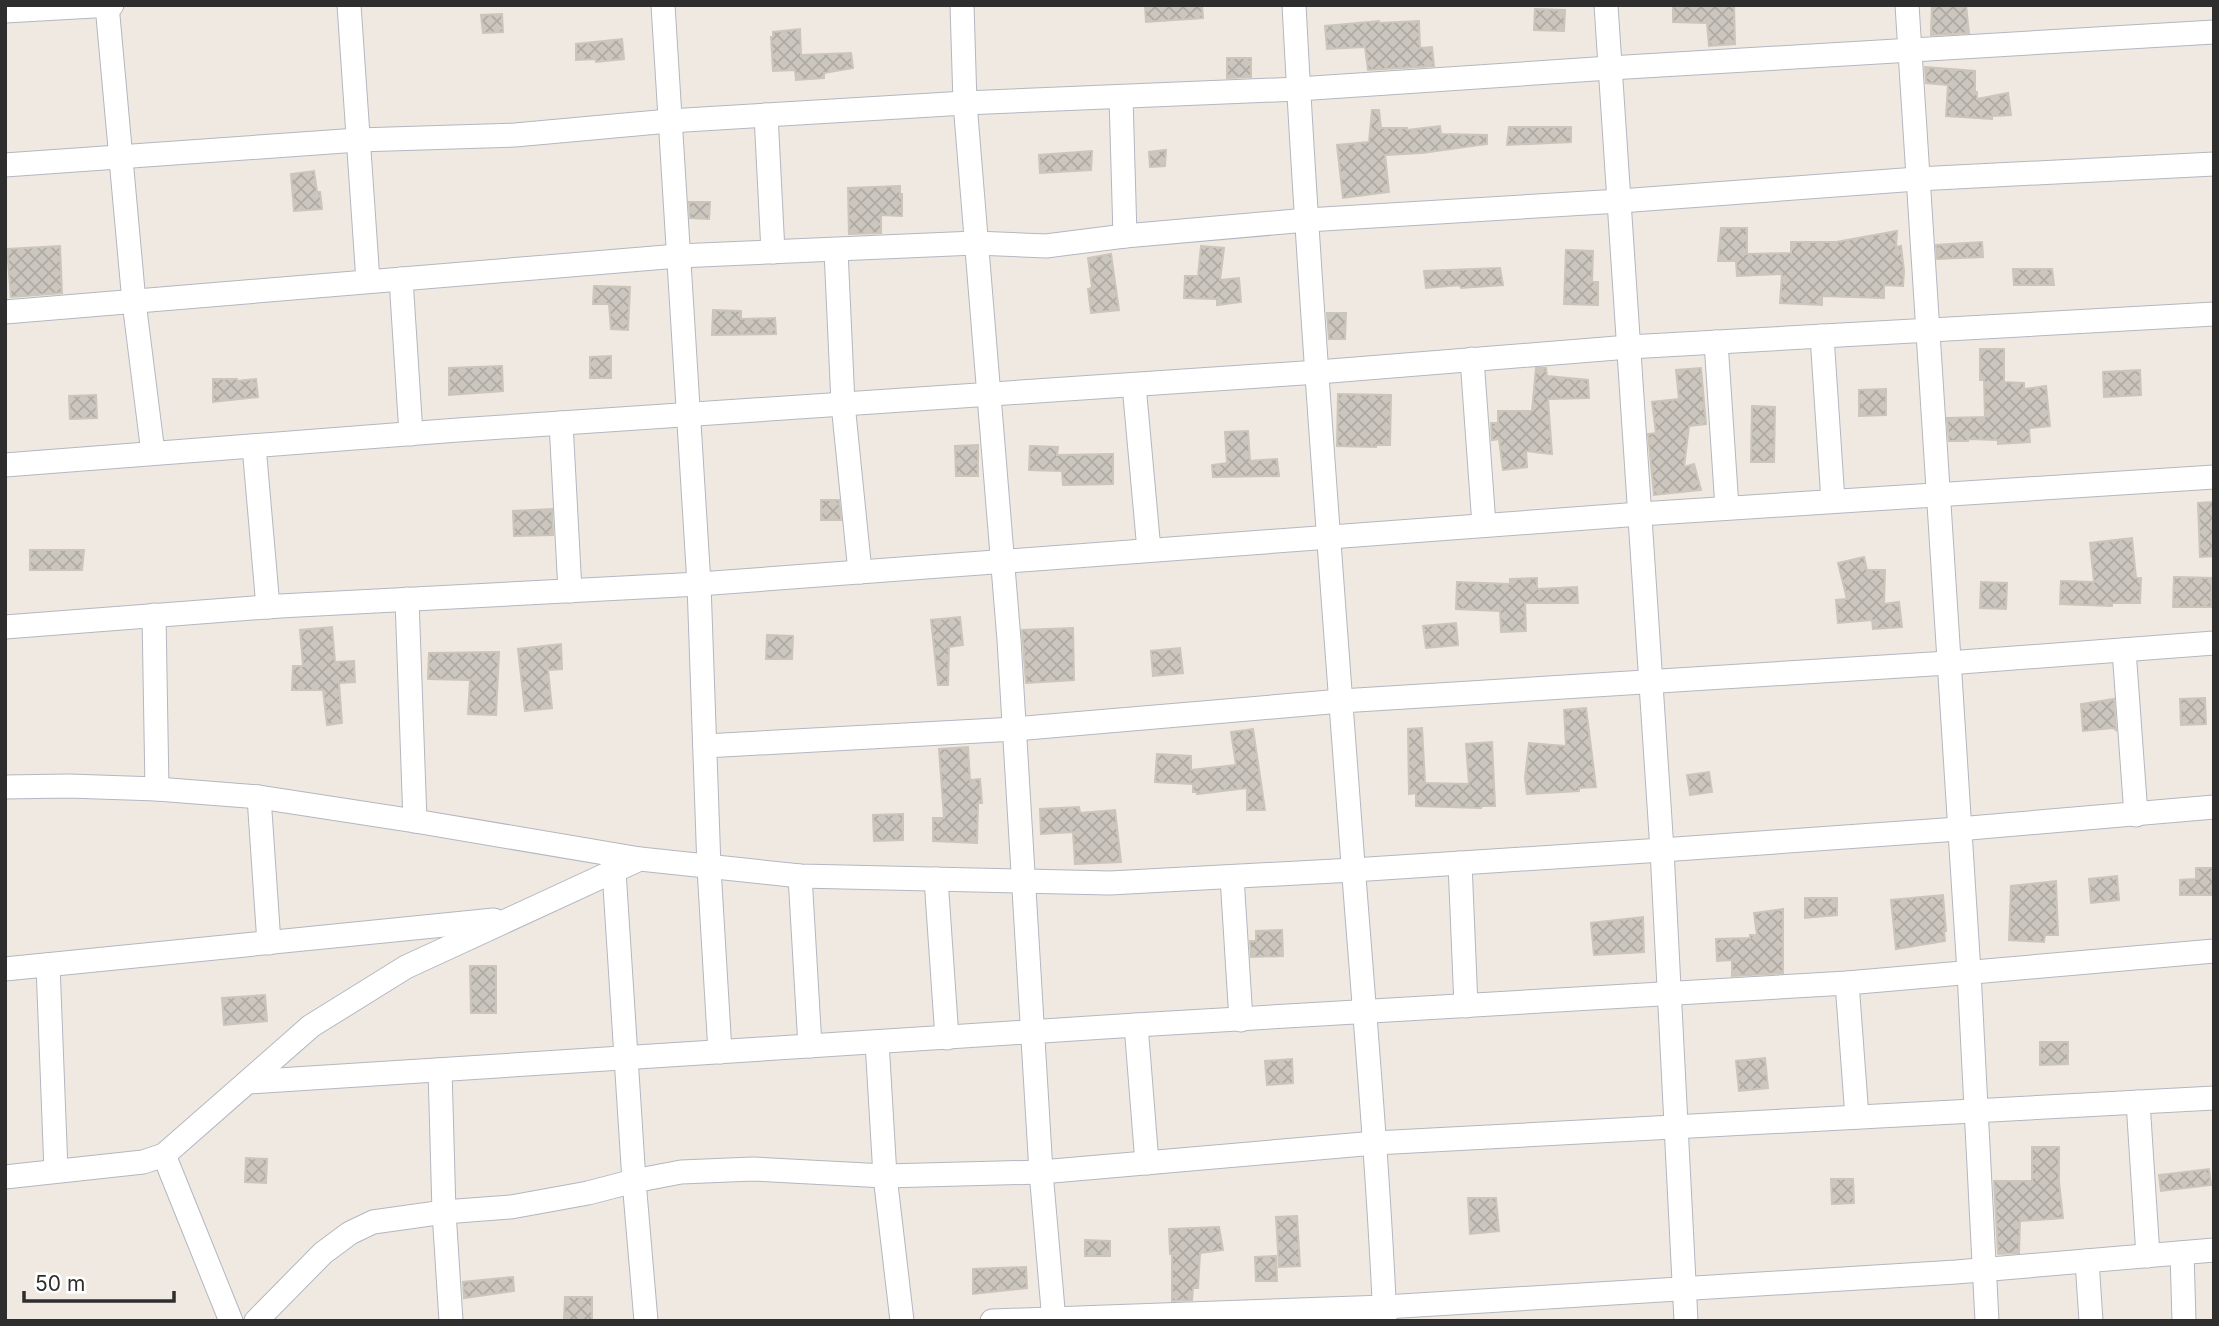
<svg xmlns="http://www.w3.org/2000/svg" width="2219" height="1326" font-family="Inter,sans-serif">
<defs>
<pattern id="building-cross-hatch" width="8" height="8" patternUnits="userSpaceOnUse" patternTransform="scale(1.75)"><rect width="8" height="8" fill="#cbc7bf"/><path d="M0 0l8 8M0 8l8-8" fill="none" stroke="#afaba4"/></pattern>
</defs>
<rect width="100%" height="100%" fill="#efe9e1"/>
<g fill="url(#building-cross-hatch)" stroke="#cbc5ba" stroke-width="2">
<polygon points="1145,5 1202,5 1203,18 1146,22"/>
<polygon points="1673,5 1734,5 1735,44 1709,46 1707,23 1673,22"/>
<polygon points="1932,5 1966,5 1969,33 1931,35"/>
<polygon points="1535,9 1565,10 1564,31 1534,30"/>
<polygon points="502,14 503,32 483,33 481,15"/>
<polygon points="1379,21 1379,23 1419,21 1420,48 1432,47 1434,66 1368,70 1365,47 1327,49 1325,26"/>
<polygon points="800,29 801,55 851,53 853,68 824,73 824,78 796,80 795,70 773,71 771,37 773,37 773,32"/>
<polygon points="622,39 624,59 596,62 595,59 576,60 576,44"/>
<polygon points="1227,58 1251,58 1251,77 1227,78"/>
<polygon points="1925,67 1975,71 1975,92 1977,92 1977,99 2008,93 2011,115 1992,116 1992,119 1946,116 1948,85 1926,83"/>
<polygon points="1372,110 1379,110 1381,128 1407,128 1407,130 1440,126 1441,134 1487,135 1487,144 1422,153 1385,155 1389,192 1343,198 1337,145 1369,142"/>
<polygon points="1509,127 1571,127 1571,142 1507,145"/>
<polygon points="1166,150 1165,166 1150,167 1149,152"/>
<polygon points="1092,151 1091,170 1040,173 1039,155"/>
<polygon points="314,171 317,192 320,192 322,209 294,211 291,174"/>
<polygon points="900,186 900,194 902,194 902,216 881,215 881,233 849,234 848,188"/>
<polygon points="689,202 710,202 709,219 690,218"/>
<polygon points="1721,228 1747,228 1747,254 1791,253 1791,242 1836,242 1897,231 1896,247 1901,246 1904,271 1903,286 1884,285 1884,298 1822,296 1822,305 1780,303 1782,274 1737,276 1736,261 1718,261"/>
<polygon points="1982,242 1983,257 1937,259 1936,245"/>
<polygon points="60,246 62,293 11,297 7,249"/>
<polygon points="1201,246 1224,248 1220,280 1239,278 1241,302 1217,305 1217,299 1184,298 1185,276 1198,276"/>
<polygon points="1566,250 1593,251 1592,282 1598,282 1598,305 1564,304"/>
<polygon points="1111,254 1119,310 1091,313 1088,289 1092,288 1088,258"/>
<polygon points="1500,268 1503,285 1461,288 1460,285 1426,288 1424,271"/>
<polygon points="2013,269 2052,269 2054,285 2014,285"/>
<polygon points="594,286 630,287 628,330 611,329 609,304 593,304"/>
<polygon points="713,310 741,311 741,319 775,318 776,334 712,335"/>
<polygon points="1327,313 1346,313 1345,339 1329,339"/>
<polygon points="1980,349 2004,349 2004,382 2024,383 2024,389 2046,386 2050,426 2029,428 2030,442 1998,444 1998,440 1968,439 1968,441 1949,441 1947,418 1985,417 1984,380 1980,380"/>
<polygon points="611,356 611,378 590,378 590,357"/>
<polygon points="502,366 503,391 449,395 449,368"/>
<polygon points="1536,368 1546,368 1547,376 1588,380 1589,398 1548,399 1552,454 1526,451 1527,467 1503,470 1499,439 1492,440 1491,423 1498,423 1498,411 1532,411"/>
<polygon points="1701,368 1706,424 1689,426 1684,467 1694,464 1701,490 1654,495 1648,434 1656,433 1652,402 1679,399 1676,370"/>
<polygon points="2140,370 2141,395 2104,397 2103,372"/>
<polygon points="213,379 237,379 237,381 256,379 258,397 213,402"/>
<polygon points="1886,389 1886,415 1859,416 1859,390"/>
<polygon points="1338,394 1391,395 1390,445 1376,445 1376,447 1337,446"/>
<polygon points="96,395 97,418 70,419 69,396"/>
<polygon points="1752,406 1775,407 1774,462 1751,462"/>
<polygon points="1248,431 1250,461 1277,459 1279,476 1213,477 1212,465 1227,463 1225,432"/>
<polygon points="978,445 978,476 956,476 955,446"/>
<polygon points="1030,446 1058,447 1057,455 1113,454 1113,484 1063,485 1062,471 1029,470"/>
<polygon points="821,500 839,500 841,520 821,520"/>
<polygon points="2214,502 2214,556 2200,557 2198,503"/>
<polygon points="552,509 553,535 514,536 513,511"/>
<polygon points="2132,538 2136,578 2141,578 2140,603 2112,603 2112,606 2060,604 2061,581 2094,582 2090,543"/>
<polygon points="30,550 84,550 82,570 30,570"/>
<polygon points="1864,557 1867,570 1885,570 1884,604 1899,602 1902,627 1873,629 1872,620 1838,623 1836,600 1847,599 1838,563"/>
<polygon points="2174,577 2212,578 2211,607 2173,607"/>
<polygon points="1537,578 1537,589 1577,587 1578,603 1525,603 1526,631 1501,632 1500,611 1456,609 1457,582 1510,584 1510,579"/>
<polygon points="1981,582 2007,583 2006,609 1980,608"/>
<polygon points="960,617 963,645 949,647 948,685 938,685 931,620"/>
<polygon points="1456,623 1458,645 1426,648 1423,626"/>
<polygon points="332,627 335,662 354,661 355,682 339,683 342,723 327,725 323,690 292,690 293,666 303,666 300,630"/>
<polygon points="1073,628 1074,680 1026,683 1022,630"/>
<polygon points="767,635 793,636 792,659 766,659"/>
<polygon points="561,644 562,669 548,670 552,708 525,711 518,649"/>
<polygon points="1180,648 1183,673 1153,676 1151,651"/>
<polygon points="499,652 496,715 468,714 470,680 428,679 429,653"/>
<polygon points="2205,698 2206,724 2181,725 2180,699"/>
<polygon points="2114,699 2116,730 2113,728 2083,731 2081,704"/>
<polygon points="1586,708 1596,787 1579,788 1579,791 1527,794 1525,778 1529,743 1566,746 1564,710"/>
<polygon points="1422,728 1425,783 1469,784 1466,744 1492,742 1495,806 1482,806 1481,808 1416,806 1416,793 1409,794 1408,729"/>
<polygon points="1253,729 1265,810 1247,810 1247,788 1197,794 1197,792 1193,792 1193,784 1155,782 1157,754 1191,756 1191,770 1236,765 1231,732"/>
<polygon points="968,747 970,780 980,779 982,803 978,803 977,843 933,841 933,818 944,818 939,749"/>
<polygon points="1709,772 1712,792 1690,795 1687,775"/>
<polygon points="1079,807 1080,813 1115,810 1121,862 1075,864 1073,832 1041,834 1040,809"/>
<polygon points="903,814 903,840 874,841 873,815"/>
<polygon points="2196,868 2214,868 2214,895 2180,895 2180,880 2196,879"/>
<polygon points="2117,876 2119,900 2091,903 2089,879"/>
<polygon points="2056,881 2058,935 2045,935 2044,942 2009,940 2011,886"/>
<polygon points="1943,895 1946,931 1944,931 1945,941 1896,949 1891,900"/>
<polygon points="1805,898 1837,898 1837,915 1805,918"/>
<polygon points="1783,909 1783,973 1732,976 1732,960 1717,961 1716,939 1750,938 1750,935 1757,935 1754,913"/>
<polygon points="1643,917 1644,952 1594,955 1591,923"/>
<polygon points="1282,930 1283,956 1251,957 1250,941 1256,941 1256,931"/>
<polygon points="470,966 496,966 496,1013 471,1013"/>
<polygon points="265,995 267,1021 224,1025 222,998"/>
<polygon points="2040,1042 2068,1042 2068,1064 2040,1065"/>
<polygon points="1765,1058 1768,1088 1739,1091 1736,1061"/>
<polygon points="1292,1059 1293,1083 1267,1085 1265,1061"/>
<polygon points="2032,1147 2059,1147 2059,1182 2063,1218 2020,1221 2019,1253 1998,1254 1994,1181 2032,1181"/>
<polygon points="246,1158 267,1159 266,1183 245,1182"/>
<polygon points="2209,1169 2211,1185 2161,1191 2159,1175"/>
<polygon points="1831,1179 1853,1179 1854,1203 1832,1204"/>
<polygon points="1468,1198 1496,1198 1499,1231 1470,1234"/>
<polygon points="1297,1216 1300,1266 1279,1267 1276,1217"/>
<polygon points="1219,1227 1223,1250 1200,1253 1198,1288 1193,1288 1192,1300 1172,1301 1172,1254 1170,1254 1169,1229"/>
<polygon points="1085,1240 1110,1241 1110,1256 1085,1256"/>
<polygon points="1276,1256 1277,1281 1256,1281 1255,1257"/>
<polygon points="1026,1267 1027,1288 973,1294 973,1269"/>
<polygon points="513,1277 514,1291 464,1298 463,1282"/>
<polygon points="565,1297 592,1297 592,1320 564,1320"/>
</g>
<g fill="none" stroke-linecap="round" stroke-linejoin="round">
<defs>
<g id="street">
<polyline points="107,5 134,302 153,453"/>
<polyline points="349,5 368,281"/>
<polyline points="663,5 699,584 709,868 720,1052"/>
<polyline points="962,5 965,103 1009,640 1041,1172 1054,1321"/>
<path d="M1294,5C1309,288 1331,570 1352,851C1364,1008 1378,1164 1385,1321"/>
<polyline points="1606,5 1662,850 1686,1321"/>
<polyline points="1907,5 1969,972 1987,1321"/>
<polyline points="5,11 112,5"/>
<polyline points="1121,97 1125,236"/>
<polyline points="766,115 773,252"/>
<polyline points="5,165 358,140 515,135 669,121 965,103 1298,89 1610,68 2214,32"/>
<polyline points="836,250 843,404 860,572"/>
<polyline points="401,279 411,434"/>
<polyline points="5,312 678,256 975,243 1046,246 1125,236 1307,220 1620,201 1917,179 2214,164"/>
<polyline points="1822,336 1833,501"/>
<polyline points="1716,342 1727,508"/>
<polyline points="1472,359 1484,525"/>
<polyline points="1134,385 1149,550"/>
<polyline points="561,423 570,591"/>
<polyline points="254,446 268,607"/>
<polyline points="5,465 458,430 1318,372 1629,347 2214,314"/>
<polyline points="407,599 415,821"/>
<polyline points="154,615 157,789"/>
<polyline points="5,627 280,606 699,584 1640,514 2214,477"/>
<polyline points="2124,650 2136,815"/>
<polyline points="705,746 1015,729 1341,701 1948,663 2214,643"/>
<polyline points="5,787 69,786 157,789 259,797 415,821 640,859 800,876 1110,883 1353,870 1662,850 1958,829 2214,807"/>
<polyline points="259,797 269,943"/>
<polyline points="1460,863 1466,1006"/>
<polyline points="614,871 634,1181 646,1321"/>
<polyline points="800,876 810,1046"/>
<polyline points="1232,877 1241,1020"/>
<polyline points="936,879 947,1038"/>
<polyline points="48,965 56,1171"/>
<polyline points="5,969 494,920"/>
<polyline points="1847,983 1857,1117"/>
<polyline points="1136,1025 1147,1163"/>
<polyline points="877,1042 885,1176 902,1321"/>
<polyline points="440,1070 444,1212 451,1321"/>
<polyline points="248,1082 1136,1025 1847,983 2214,951"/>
<polyline points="2138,1102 2148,1256"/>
<polyline points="164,1155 231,1321"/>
<polyline points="5,1177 143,1162 164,1155 311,1026 406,967 640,859"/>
<polyline points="2182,1253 2184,1321"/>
<polyline points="2087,1261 2091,1321"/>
<polyline points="256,1321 323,1253 350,1233 373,1222 444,1212 511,1207 588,1193 634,1181 681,1172 753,1169 885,1176 1041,1172 1375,1143 2214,1098"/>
<polyline points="992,1321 1385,1307 1956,1272 2214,1250"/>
</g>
</defs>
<use href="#street" stroke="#b4b7c1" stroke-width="25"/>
<use href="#street" stroke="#fff" stroke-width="23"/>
</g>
<rect width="2219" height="1326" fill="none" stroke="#2e2e2e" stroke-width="14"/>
<path d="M24 1291v10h150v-10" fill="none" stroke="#2e2e2e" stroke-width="3.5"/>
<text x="35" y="1291" font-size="21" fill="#2e2e2e" stroke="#ffffff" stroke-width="5" paint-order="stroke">50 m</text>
</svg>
